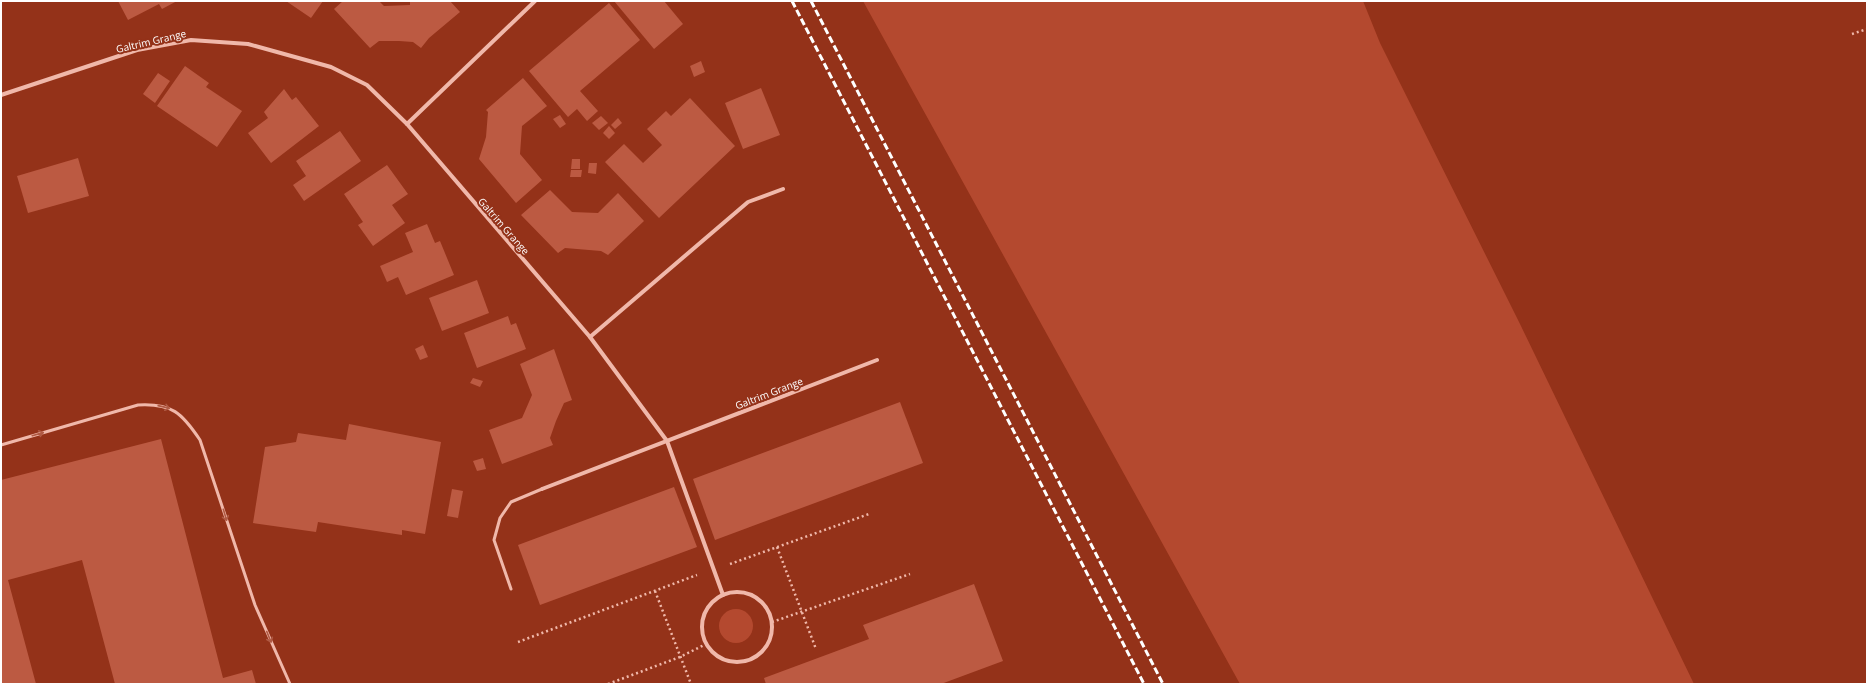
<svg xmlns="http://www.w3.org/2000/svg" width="1868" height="685" font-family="'Open Sans',sans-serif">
<rect width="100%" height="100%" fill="#943219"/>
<g fill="#b4492f">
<polygon points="863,1 1363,1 1380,43 1520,324 1694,684 1240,684"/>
<circle cx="736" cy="626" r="17"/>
</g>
<g fill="#bc5a42">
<polygon points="118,1 177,1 162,9 159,4 128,20"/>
<polygon points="286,1 323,1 311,18"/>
<polygon points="343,1 379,1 384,6 410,5 410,1 450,1 460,12 429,38 421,48 413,42 399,41 379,41 370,48 334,9"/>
<polygon points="614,1 664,1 683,24 654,49"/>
<polygon points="609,3 640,40 580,91 598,111 587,121 577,109 568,117 529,71"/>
<polygon points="701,61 705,72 694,77 690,66"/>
<polygon points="185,66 209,83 206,87 242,111 217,147 157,106"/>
<polygon points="158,73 170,81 155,103 143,94"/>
<polygon points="523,78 547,106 522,126 520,154 542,180 516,203 479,159 486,137 488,112 486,110"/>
<polygon points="761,88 780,135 743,149 725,103"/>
<polygon points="284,89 292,100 296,97 319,126 271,163 248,133 268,118 264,112"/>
<polygon points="690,98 735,146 659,218 605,162 624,144 643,163 662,145 647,129 666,111 671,116"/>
<polygon points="560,115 566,124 560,128 553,119"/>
<polygon points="601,116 608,123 599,130 592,123"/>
<polygon points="618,118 622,123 615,129 611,125"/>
<polygon points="609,126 615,133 609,139 603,133"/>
<polygon points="340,131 361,161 304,201 293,185 306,176 296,161"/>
<polygon points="78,158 89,196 28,213 17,176"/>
<polygon points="572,159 580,159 580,169 571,169"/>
<polygon points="589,163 597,163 596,174 588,173"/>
<polygon points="387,165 408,194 392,205 405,223 373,246 358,225 363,222 344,194"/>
<polygon points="571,170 582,170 581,177 570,177"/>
<polygon points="550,190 572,212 598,213 618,193 644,221 608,255 601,251 565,248 558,253 521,215"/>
<polygon points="427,224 435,243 440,241 454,275 406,295 398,277 387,282 380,266 413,252 405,233"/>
<polygon points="477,280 489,313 442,331 429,298"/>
<polygon points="508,316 511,325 516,323 526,349 477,368 464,333"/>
<polygon points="423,345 428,357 420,360 415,349"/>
<polygon points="554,349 572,400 564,403 556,421 550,438 553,445 502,464 489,430 522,418 532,395 520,364"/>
<polygon points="473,378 483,381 480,387 470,383"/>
<polygon points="900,402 923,463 715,540 693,479"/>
<polygon points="349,424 441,442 425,534 402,530 402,535 318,522 316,532 253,523 265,447 296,442 298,433 346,440"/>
<polygon points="161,439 223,678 252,670 256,684 115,684 82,560 8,580 36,684 1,684 1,480"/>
<polygon points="483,458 486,469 477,471 473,461"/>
<polygon points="674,487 697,547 540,605 518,545"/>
<polygon points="452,489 463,491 458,518 447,516"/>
<polygon points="974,584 1003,661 941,684 766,684 764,678 869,639 863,625"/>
</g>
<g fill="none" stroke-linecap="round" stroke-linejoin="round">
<g stroke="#f0b8aa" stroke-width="2.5" stroke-dasharray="2 3" stroke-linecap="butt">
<polyline points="1852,34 1867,29"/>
<polyline points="777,547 816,649"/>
<polyline points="730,564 869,514"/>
<polyline points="655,591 691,684"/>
<polyline points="772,622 910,574"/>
<polyline points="518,642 697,575"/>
<polyline points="608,684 680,657 706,644"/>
</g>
<g stroke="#f0b8aa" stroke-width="3">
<path d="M1,445L138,405C172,403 182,413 200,440L255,605L290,684"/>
<polyline points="511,589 494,540 500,518 511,502 542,489"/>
</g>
<g stroke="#f0b8aa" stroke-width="4">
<polyline points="1,95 137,50 191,40 248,44 331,67 367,85 407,124 590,337 667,441 723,595"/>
<polyline points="407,124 535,1"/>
<polyline points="590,337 748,202 783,189"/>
<polyline points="542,489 877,360"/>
<circle cx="737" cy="627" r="35"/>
</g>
<g stroke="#fff" stroke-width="3" stroke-dasharray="7 3" stroke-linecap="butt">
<polyline points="792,1 1144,684"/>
<polyline points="811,1 1163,684"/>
</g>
</g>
<defs><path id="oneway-shaft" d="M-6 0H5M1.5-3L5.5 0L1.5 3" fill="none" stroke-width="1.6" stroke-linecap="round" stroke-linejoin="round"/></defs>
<g stroke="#b05a44">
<use href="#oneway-shaft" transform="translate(164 407) rotate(13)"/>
<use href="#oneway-shaft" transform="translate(38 434) rotate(-16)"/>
<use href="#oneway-shaft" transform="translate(225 515) rotate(74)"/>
<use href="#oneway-shaft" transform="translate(269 637) rotate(68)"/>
</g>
<g text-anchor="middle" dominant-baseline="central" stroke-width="4" stroke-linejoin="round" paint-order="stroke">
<g font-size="10" fill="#fff" stroke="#943219">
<text transform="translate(151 41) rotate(-13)">Galtrim Grange</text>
<text transform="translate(504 226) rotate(49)">Galtrim Grange</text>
<text transform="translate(769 393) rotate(-21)">Galtrim Grange</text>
</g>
</g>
<rect width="1868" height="685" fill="none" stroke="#ffffff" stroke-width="4"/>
</svg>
